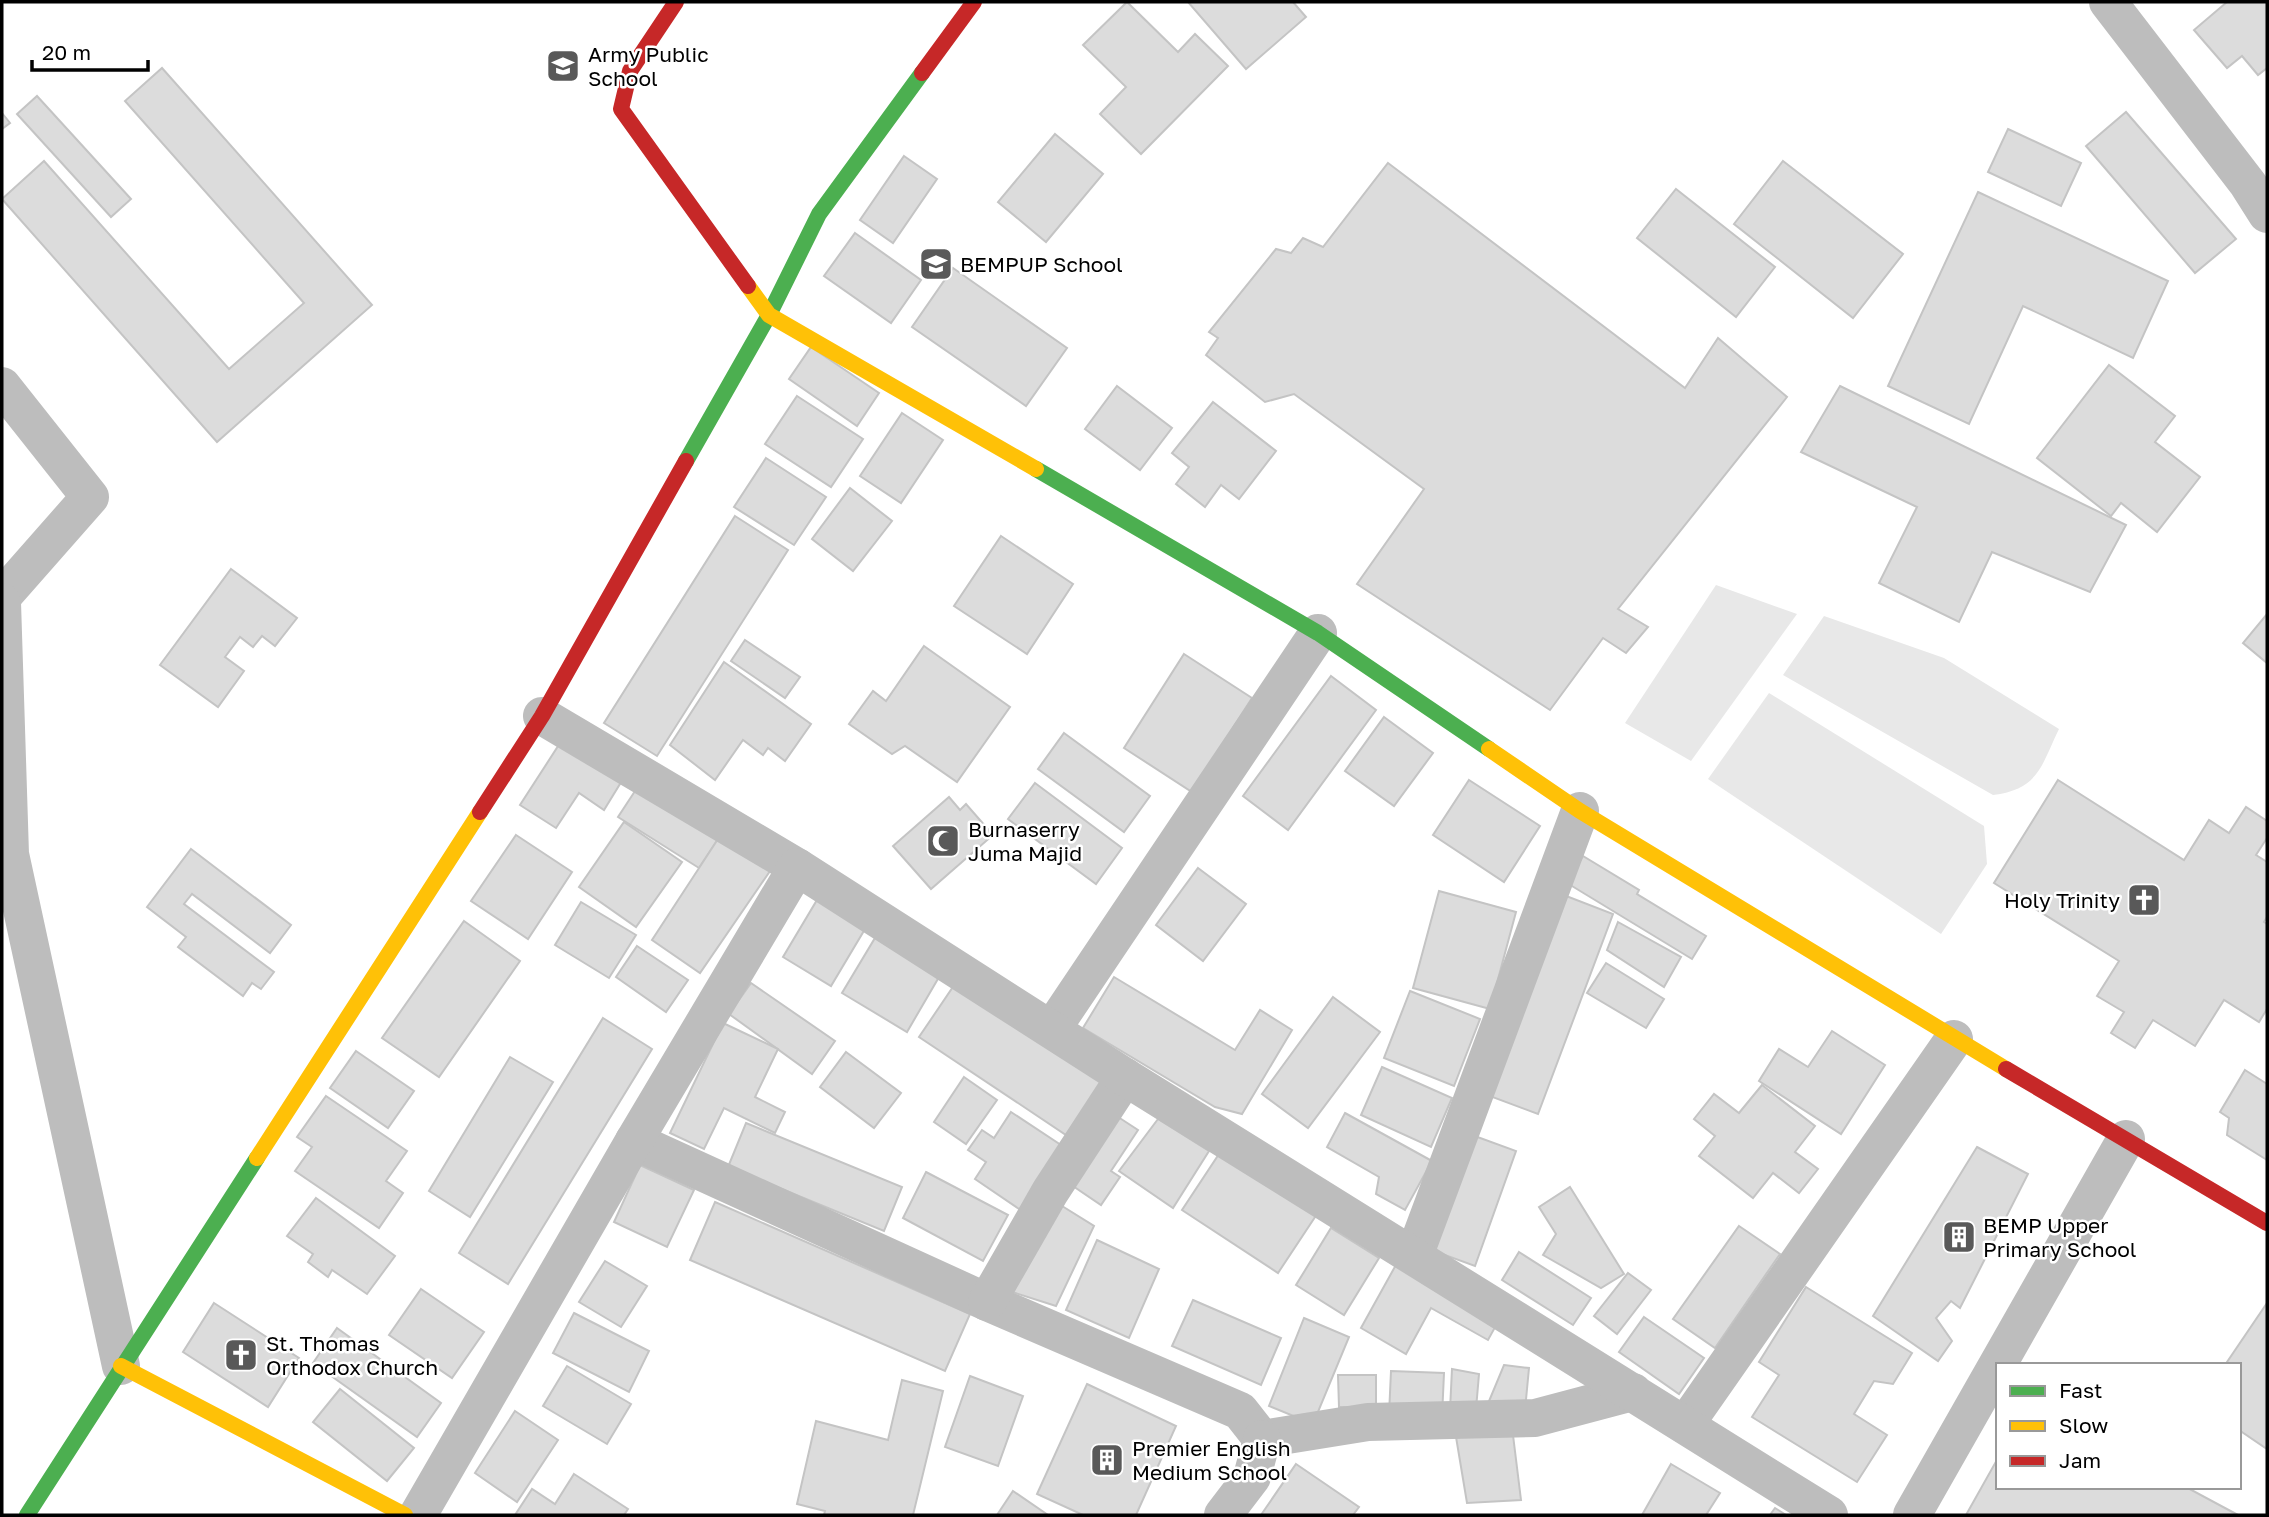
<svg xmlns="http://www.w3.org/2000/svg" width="2269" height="1517" font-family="'Golos Text',sans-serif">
<rect width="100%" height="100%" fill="#fff"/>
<g fill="#e8e8e8">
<polygon points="1716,585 1797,614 1691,761 1625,723"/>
<path d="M1824,616L1944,658L2059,729C2041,766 2039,789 1993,795L1783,675Z"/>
<polygon points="1769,693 1984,826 1987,864 1941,934 1708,779"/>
</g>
<g fill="#dcdcdc" stroke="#c4c4c4" stroke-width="2">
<polygon points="1127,2 1178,52 1195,34 1228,66 1141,154 1100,114 1126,87 1083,45"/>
<polygon points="1188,2 1293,2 1306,17 1246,69"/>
<polygon points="2227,2 2267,2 2267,68 2258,75 2242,56 2227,68 2194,30"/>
<polygon points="162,68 372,305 217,442 2,199 44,161 229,369 304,303 125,101"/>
<polygon points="37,96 131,199 111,217 17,114"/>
<polygon points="2126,112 2236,239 2195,273 2086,146"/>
<polygon points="2,113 10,123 2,129"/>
<polygon points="2008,129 2081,163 2061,206 1988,172"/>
<polygon points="1055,134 1103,174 1046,242 998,202"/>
<polygon points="904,156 937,179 893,243 860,220"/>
<polygon points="1783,161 1903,254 1853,318 1734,224"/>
<polygon points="1388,163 1685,388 1718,338 1787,397 1618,609 1648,627 1626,653 1603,638 1550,710 1357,584 1424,489 1294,394 1265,402 1206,355 1218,338 1209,332 1276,249 1291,253 1303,238 1323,247"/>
<polygon points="1676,189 1775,267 1736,317 1637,238"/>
<polygon points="1978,192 2168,281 2133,358 2023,306 1969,424 1888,386"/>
<polygon points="855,233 921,280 891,323 824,276"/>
<polygon points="953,268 1067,348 1026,406 912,327"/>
<polygon points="811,347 879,393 857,426 789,379"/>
<polygon points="2109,365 2175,416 2155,442 2200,477 2157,532 2121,503 2111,516 2037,458"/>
<polygon points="1117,386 1172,428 1140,470 1085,429"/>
<polygon points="1840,386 2126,525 2090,592 1992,552 1959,622 1879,583 1917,507 1801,452"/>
<polygon points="797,396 863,439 831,487 765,444"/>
<polygon points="1213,402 1276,451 1239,499 1221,485 1205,507 1176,484 1189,467 1172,453"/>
<polygon points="902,413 943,440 901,503 860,476"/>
<polygon points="766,458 826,497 794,545 734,507"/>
<polygon points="850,488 892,521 853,571 812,539"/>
<polygon points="735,516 788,550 657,756 604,723"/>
<polygon points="1001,536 1073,584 1027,654 954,606"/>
<polygon points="231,569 297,618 275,646 262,636 253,647 240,637 225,657 244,671 218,707 160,665"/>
<polygon points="2267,614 2267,663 2243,643"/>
<polygon points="745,640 800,677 785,698 731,661"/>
<polygon points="924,646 1010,707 957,782 905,746 892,754 849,724 873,691 886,701"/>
<polygon points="1184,654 1252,698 1192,792 1124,748"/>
<polygon points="724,662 811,724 785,761 768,748 763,755 743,740 715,780 670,745"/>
<polygon points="1331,676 1376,710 1288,830 1243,796"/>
<polygon points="1384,717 1433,753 1394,806 1345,771"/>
<polygon points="1064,733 1150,796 1124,832 1038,769"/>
<polygon points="562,740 623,779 604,810 579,793 556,828 520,805"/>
<polygon points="1469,780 1540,826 1504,882 1433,835"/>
<polygon points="2058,780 2184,860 2209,820 2229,833 2246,807 2267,821 2267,838 2256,855 2267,862 2267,917 2264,922 2267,924 2267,1009 2259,1022 2224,1000 2195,1046 2153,1020 2135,1048 2111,1033 2124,1012 2097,996 2119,961 1994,883"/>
<polygon points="1035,783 1122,848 1096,884 1008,819"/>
<polygon points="637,788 718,839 699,868 618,817"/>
<polygon points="949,797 960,810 966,804 993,835 931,889 893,846"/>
<polygon points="624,822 682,862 636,927 579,887"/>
<polygon points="516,835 572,872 528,939 471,901"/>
<polygon points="718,839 770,871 700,973 652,940"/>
<polygon points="191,849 291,925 270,953 192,894 184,904 274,972 261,989 252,983 243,996 178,947 186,937 147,907"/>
<polygon points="1583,856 1639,890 1637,894 1706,936 1692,959 1567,883"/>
<polygon points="1198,868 1246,904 1203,961 1156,925"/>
<polygon points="1439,891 1516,912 1490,1009 1413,988"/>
<polygon points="1561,894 1613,914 1538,1114 1487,1095"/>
<polygon points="817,900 865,929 831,986 783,957"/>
<polygon points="581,902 636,935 609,978 555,945"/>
<polygon points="464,921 520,961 439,1077 382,1038"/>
<polygon points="1618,922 1681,957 1664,987 1607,950"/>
<polygon points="875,938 939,977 907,1032 842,993"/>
<polygon points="637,946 688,980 666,1012 616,977"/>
<polygon points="1606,963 1664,999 1646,1028 1587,993"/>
<polygon points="1114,977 1235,1050 1260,1010 1292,1030 1242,1114 1215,1107 1083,1028"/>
<polygon points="957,981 1104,1079 1066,1135 919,1037"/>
<polygon points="751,983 835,1041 812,1074 729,1014"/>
<polygon points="1410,991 1480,1019 1454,1086 1384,1058"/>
<polygon points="1333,997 1380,1032 1308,1128 1262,1094"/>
<polygon points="603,1018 652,1049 508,1284 459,1253"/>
<polygon points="723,1023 778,1049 755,1097 785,1112 775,1133 724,1108 704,1149 670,1133"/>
<polygon points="1832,1031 1885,1065 1841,1134 1759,1081 1779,1049 1808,1067"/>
<polygon points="356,1051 414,1091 388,1128 330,1088"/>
<polygon points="846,1052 901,1093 874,1128 820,1087"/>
<polygon points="510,1057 553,1082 470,1217 429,1191"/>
<polygon points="1382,1067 1452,1098 1431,1147 1361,1115"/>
<polygon points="2245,1070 2267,1084 2267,1160 2227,1135 2229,1118 2220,1112"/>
<polygon points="964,1077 997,1100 966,1144 934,1122"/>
<polygon points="1762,1085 1815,1126 1795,1152 1818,1169 1799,1193 1773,1173 1753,1198 1699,1156 1715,1136 1694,1119 1714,1094 1739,1113"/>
<polygon points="326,1096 407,1151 386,1181 403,1193 379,1228 295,1171 312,1147 297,1137"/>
<polygon points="1011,1112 1064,1147 1022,1211 975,1179 986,1162 968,1150 982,1130 994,1138"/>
<polygon points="1112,1113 1138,1130 1111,1171 1120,1177 1101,1205 1067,1182"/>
<polygon points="1345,1113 1432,1161 1405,1210 1376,1194 1379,1177 1327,1147"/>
<polygon points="1158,1119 1209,1151 1173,1208 1119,1171"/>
<polygon points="746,1123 902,1187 884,1231 728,1167"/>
<polygon points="1472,1135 1516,1151 1475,1266 1431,1250"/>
<polygon points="1977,1147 2028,1174 1960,1308 1951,1301 1936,1318 1952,1341 1938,1361 1873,1316"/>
<polygon points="1223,1148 1319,1211 1278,1273 1182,1210"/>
<polygon points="640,1165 694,1190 667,1247 614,1222"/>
<polygon points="926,1172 1008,1215 983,1261 903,1218"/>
<polygon points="1570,1187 1624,1274 1601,1288 1543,1255 1556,1234 1539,1207"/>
<polygon points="316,1198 395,1256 367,1294 332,1270 328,1277 308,1262 313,1254 287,1236"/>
<polygon points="1054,1201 1094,1226 1056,1306 1012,1292"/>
<polygon points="715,1202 970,1314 945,1371 690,1260"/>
<polygon points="1739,1226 1780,1254 1715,1348 1673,1319"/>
<polygon points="1331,1228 1379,1258 1344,1315 1296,1285"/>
<polygon points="1097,1240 1159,1269 1129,1338 1066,1310"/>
<polygon points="1519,1252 1591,1298 1573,1325 1502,1280"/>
<polygon points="605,1261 647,1286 621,1327 579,1302"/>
<polygon points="1397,1263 1499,1320 1488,1340 1431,1308 1406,1354 1361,1328"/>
<polygon points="1628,1273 1651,1290 1617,1334 1594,1316"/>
<polygon points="1806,1287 1912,1353 1893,1384 1874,1381 1854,1414 1887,1435 1857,1482 1752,1417 1779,1375 1759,1362"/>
<polygon points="421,1289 484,1332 452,1378 389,1335"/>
<polygon points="1193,1300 1281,1338 1261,1385 1172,1346"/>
<polygon points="214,1303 299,1358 268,1407 183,1352"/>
<polygon points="2267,1303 2267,1449 2239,1430 2239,1365 2225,1365"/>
<polygon points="574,1313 649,1351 629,1392 553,1353"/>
<polygon points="1644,1317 1704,1358 1679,1394 1619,1352"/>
<polygon points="1304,1318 1349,1337 1313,1424 1269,1406"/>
<polygon points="337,1328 441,1403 417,1437 313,1363"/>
<polygon points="1504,1365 1529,1368 1525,1410 1487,1406"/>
<polygon points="567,1366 631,1404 607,1444 543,1406"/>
<polygon points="1452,1369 1479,1374 1476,1409 1450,1410"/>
<polygon points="1391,1371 1444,1373 1442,1417 1389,1415"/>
<polygon points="1338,1375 1376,1375 1376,1407 1339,1407"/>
<polygon points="970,1376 1023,1396 998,1466 945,1447"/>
<polygon points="902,1380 943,1391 913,1515 824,1515 825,1511 797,1504 816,1421 888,1440"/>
<polygon points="1087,1384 1176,1426 1136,1515 1083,1515 1037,1494"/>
<polygon points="340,1389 414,1448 387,1481 313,1422"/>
<polygon points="515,1411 558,1440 517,1502 475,1473"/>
<polygon points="1512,1427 1521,1500 1467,1503 1455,1431"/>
<polygon points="1998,1458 1998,1487 2186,1487 2238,1515 1966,1515"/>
<polygon points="1296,1464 1359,1507 1353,1515 1261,1515"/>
<polygon points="1671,1464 1720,1493 1706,1515 1642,1515"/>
<polygon points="574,1474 628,1509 624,1515 515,1515 532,1489 555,1504"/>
<polygon points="1013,1491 1048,1515 997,1515"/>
<polygon points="1775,1508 1786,1515 1770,1515"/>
</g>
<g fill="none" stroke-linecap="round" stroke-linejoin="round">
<g stroke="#bdbdbd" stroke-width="38">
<polyline points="2108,2 2248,184 2267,214"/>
<polyline points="2,386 90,497 2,597"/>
<polyline points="2,602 10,854 121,1366"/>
<polyline points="542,716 797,867"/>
<polyline points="1052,1029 1318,633"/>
<polyline points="634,1141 987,1302 1240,1411 1262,1439"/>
<polyline points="1414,1256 1580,811"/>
<polyline points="987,1302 1050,1192 1125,1077"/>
<polyline points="1685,1425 1954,1039"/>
<polyline points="1262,1439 1368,1422 1535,1418 1633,1392"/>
<polyline points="418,1515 634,1141 797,867 1125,1077 1829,1515"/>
<polyline points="1223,1515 1252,1477 1262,1439"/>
<polyline points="1912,1515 2126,1139"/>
</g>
<g stroke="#4caf50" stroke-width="16">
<polyline points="686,461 769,315 819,214 922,73"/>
<polyline points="1036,469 1318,633 1489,749"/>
<polyline points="27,1515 257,1158"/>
</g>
<g stroke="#ffc107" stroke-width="16">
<polyline points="748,286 769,315 1036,469"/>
<polyline points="1489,749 1580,811 2006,1069"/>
<polyline points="257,1158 480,812"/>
<polyline points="121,1366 405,1515"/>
</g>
<g stroke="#c62828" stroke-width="16">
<polyline points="676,2 630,71 621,109 748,286"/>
<polyline points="922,73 974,2"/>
<polyline points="480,812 542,716 686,461"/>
<polyline points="2006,1069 2267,1223"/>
</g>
</g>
<defs>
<symbol id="school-square" viewBox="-11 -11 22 22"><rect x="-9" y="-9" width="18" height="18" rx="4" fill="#595959" stroke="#fff"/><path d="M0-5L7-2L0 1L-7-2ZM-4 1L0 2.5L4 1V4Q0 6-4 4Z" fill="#fff"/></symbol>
<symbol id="mosque-square" viewBox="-11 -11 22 22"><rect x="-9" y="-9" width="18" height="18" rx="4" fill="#595959" stroke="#fff"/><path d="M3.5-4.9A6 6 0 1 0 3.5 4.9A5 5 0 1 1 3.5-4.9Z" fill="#fff"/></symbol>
<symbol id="church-square" viewBox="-11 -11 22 22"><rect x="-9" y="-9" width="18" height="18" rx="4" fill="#595959" stroke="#fff"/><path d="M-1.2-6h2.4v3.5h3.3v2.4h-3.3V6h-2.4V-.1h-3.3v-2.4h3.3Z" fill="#fff"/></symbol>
<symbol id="building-square" viewBox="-11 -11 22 22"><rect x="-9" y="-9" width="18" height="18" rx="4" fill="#595959" stroke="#fff"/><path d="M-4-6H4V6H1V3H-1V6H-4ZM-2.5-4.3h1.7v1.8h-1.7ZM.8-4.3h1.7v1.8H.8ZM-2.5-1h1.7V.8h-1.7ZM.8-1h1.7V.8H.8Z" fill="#fff"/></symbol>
</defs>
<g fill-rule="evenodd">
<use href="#school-square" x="544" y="47" width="38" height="38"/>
<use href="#school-square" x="917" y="245" width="38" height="38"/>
<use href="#mosque-square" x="924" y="822" width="38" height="38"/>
<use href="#church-square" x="2125" y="881" width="38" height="38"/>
<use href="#building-square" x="1940" y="1218" width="38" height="38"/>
<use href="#church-square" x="222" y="1336" width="38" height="38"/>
<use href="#building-square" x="1088" y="1441" width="38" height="38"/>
</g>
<g text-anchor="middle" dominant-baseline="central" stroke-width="5" stroke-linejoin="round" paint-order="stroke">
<g font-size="21" fill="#000" stroke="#fff" text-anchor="start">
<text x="588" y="54">Army Public<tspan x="588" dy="24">School</tspan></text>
<text x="960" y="264">BEMPUP School</text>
<text x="968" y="829">Burnaserry<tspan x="968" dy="24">Juma Majid</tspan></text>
<text x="2120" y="900" text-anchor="end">Holy Trinity</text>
<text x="1983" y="1225">BEMP Upper<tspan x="1983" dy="24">Primary School</tspan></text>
<text x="266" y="1343">St. Thomas<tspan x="266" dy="24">Orthodox Church</tspan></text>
<text x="1132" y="1448">Premier English<tspan x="1132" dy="24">Medium School</tspan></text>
</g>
</g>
<rect width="2269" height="1517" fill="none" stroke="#000000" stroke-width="7"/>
<rect x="1996" y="1363" width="245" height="126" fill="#ffffff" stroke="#999999" stroke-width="2"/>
<rect x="2010" y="1386" width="35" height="10" fill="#4caf50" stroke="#999999" stroke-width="2"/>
<text x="2059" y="1398" font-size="21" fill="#000000">Fast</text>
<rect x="2010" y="1421" width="35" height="10" fill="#ffc107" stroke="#999999" stroke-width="2"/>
<text x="2059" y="1433" font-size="21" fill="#000000">Slow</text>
<rect x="2010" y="1456" width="35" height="10" fill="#c62828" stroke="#999999" stroke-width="2"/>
<text x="2059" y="1468" font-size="21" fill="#000000">Jam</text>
<path d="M32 60v10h116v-10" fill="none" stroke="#000000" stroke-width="3.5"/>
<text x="42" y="60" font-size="21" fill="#000000" stroke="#ffffff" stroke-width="5" paint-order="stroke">20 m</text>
</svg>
